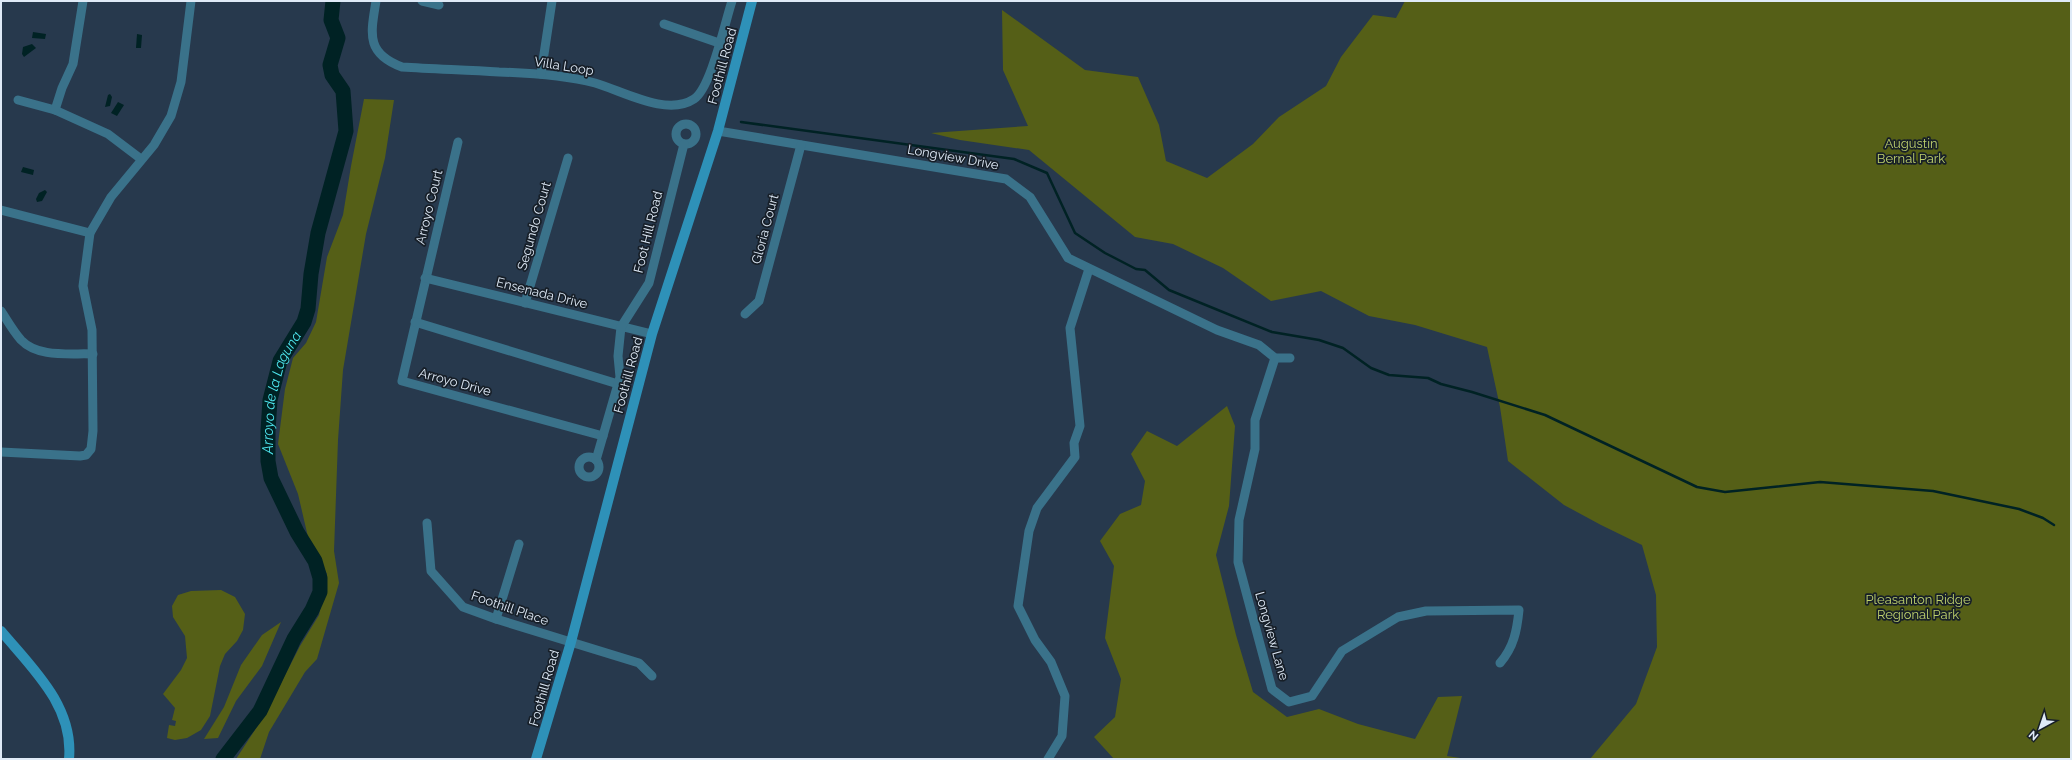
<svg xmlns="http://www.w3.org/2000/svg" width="2072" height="760" font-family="Raleway,sans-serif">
<rect width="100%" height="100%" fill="#27394d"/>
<g fill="#555f17">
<polygon points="1405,1 2071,1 2071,759 1590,759 1636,704 1657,647 1656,595 1642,545 1601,525 1564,505 1508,461 1500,407 1487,347 1415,325 1369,316 1321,291 1271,301 1223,268 1173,244 1135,237 1029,150 960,140 931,133 1028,126 1003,70 1002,10 1085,70 1138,77 1159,125 1166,161 1207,178 1253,144 1279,117 1326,86 1341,57 1373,15 1396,18"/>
<polygon points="364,99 394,100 385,158 366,234 343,370 338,440 334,551 339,583 317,659 305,672 269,732 260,759 236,759 264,716 300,646 319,615 327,574 308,537 298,494 278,444 285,389 293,358 306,343 316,322 327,257 343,215 351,166"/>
<polygon points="1227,406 1235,426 1229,506 1216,555 1236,635 1253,692 1287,717 1319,709 1358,724 1415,739 1438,697 1462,696 1447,756 1467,759 1114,759 1094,737 1115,717 1121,679 1105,638 1114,566 1100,541 1120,514 1141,505 1145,481 1131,454 1147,431 1177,446"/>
<polygon points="221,590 235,597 245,614 243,630 237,641 225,654 220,666 210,716 201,730 187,738 175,740 167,738 169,725 175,726 176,721 172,720 175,708 163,694 181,670 187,658 185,636 173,617 172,606 178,595 191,591"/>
<polygon points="281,622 262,666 236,701 218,738 204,739 224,707 241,665 262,635"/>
</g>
<g fill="#002224">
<polygon points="33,32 46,34 45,39 32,38"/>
<polygon points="137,34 142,35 141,48 136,48"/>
<polygon points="32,44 36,48 24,57 22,54 23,47"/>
<polygon points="110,94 112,97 110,106 105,107 108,95"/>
<polygon points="118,102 124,105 117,116 111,113"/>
<polygon points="23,167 34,170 33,175 21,172"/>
<polygon points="45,190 47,192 42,201 37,202 36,199 39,193"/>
</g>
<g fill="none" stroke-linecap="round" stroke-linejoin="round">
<polyline stroke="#002224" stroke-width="2.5" points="741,122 1014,159 1047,173 1075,233 1105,253 1136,269 1145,270 1169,290 1272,332 1319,340 1343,348 1371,368 1389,375 1428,378 1441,384 1472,392 1545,415 1697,487 1725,492 1820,482 1933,491 2019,509 2043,518 2054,525"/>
<path stroke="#002224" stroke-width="15" id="s1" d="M223,759L260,711L294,639L312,610L320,592V578L315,561L297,532L271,478L268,461V431L270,400L280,361L304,322L308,309L311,274L318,233L346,131L343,91L332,75L330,65L338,38L331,20L333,1"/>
<g stroke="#3a728a" stroke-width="9">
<path d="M376,1C371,33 365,53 402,67C434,69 466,70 499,72C531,73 564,75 595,83C623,91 667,117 694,99C711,88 725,22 732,1"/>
<polyline points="422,1 439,5"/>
<polyline points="664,24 719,43"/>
<polyline points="541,74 552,1"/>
<polyline points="18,100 55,110 108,134 141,159"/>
<polyline points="55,110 62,88 73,64 83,1"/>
<circle cx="686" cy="134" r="10"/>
<polyline points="718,131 1006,179 1030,197 1068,258 1217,330 1259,345 1275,358 1290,358"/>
<polyline points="458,142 402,381 603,436"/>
<polyline points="1,210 90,233"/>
<polyline points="425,278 652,334"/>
<polyline points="525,303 568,158"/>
<path d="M1,311C7,320 13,331 21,340C38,358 70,353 93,354"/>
<polyline points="745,314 759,301 801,145"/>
<polyline points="415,322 618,384"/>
<path d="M1275,358L1255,420V449L1239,520L1238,562L1272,689L1289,702L1312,696L1342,651L1398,617L1426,611L1519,610C1517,630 1514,647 1500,663"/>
<polyline points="1,452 80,456 86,455 91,449 93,431 92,330 83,286 90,233 111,197 154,145 171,116 181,82 191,1"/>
<circle cx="589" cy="467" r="10"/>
<polyline points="596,460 620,377 618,356 621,327 649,283 684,144"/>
<polyline points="427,523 431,571 463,607 496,619 639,663 652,676"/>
<polyline points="496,619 519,544"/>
<polyline points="1048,759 1062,736 1065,696 1051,662 1035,640 1018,606 1029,531 1037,508 1075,457 1074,443 1080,426 1070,328 1089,269"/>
</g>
<g stroke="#2e91b8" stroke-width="10">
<path d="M1,631C32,668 74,706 69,759"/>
<polyline points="536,759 571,642 652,334 718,131 752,1"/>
</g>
</g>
<g text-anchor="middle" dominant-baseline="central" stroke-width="3.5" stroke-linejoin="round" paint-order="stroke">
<g font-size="13" fill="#dfeaf7" stroke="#171f28">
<text transform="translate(564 66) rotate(9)">Villa Loop</text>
<text transform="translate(722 66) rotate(-75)">Foothill Road</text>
<text transform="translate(953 157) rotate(10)">Longview Drive</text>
<text transform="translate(429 207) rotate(-76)">Arroyo Court</text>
<text transform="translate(534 226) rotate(-74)">Segundo Court</text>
<text transform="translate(765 229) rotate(-75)">Gloria Court</text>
<text transform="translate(648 232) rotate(-76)">Foot Hill Road</text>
<text transform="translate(542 293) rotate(14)">Ensenada Drive</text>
<text transform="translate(628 375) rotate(-75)">Foothill Road</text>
<text transform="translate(455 382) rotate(15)">Arroyo Drive</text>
<text transform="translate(510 608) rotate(19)">Foothill Place</text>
<text transform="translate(1272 636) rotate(74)">Longview Lane</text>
<text transform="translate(544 688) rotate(-74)">Foothill Road</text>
</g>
<g font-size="13" fill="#bed06d" stroke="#171f28">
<text x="1911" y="143">Augustin<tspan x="1911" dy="15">Bernal Park</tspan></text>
<text x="1918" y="599">Pleasanton Ridge<tspan x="1918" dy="15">Regional Park</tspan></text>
</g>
<g font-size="14" font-style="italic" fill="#4ee7ef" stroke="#171f28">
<text stroke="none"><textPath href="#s1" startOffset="408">Arroyo de la Laguna</textPath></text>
</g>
</g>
<rect width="2072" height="760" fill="none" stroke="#dfeaf7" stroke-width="4"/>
<g transform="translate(2040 728) rotate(220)" stroke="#171f28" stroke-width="3" paint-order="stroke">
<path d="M0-3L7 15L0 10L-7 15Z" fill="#dfeaf7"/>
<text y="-6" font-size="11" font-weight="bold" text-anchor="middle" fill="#dfeaf7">N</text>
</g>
</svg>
